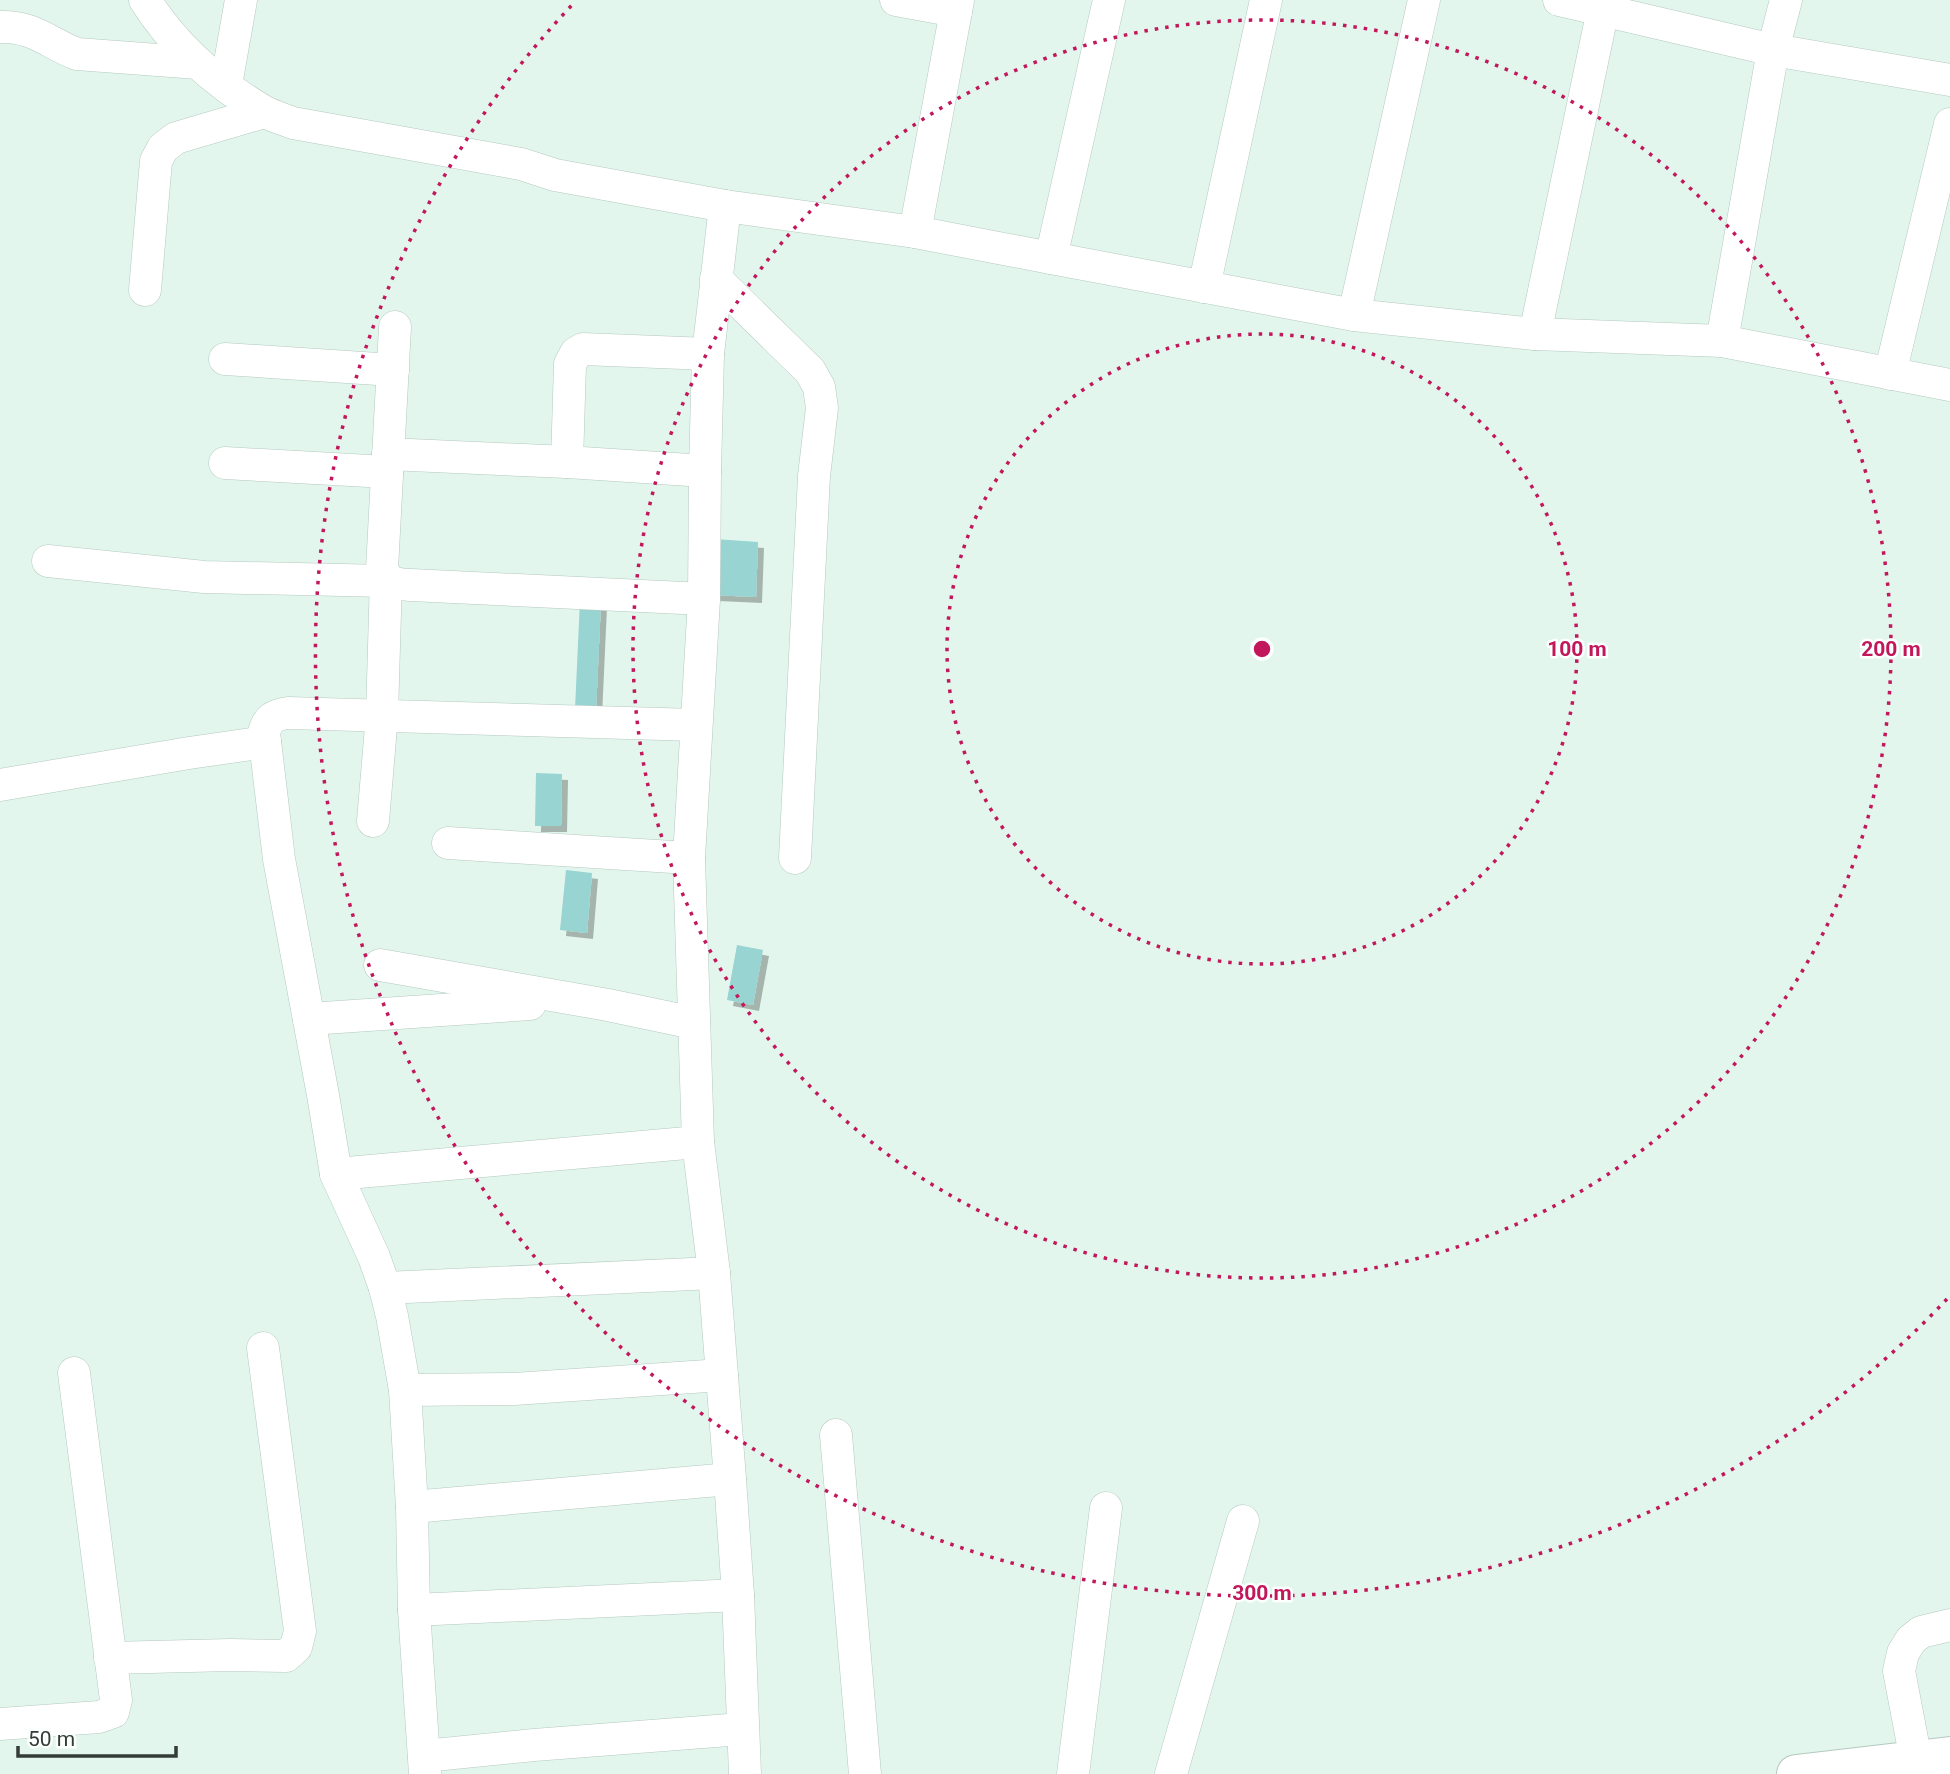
<svg xmlns="http://www.w3.org/2000/svg" width="1950" height="1774" font-family="Roboto,sans-serif">
<defs>
<filter id="shadow"><feDropShadow dx="6" dy="6" stdDeviation="0" flood-color="#0004"/></filter>
</defs>
<rect width="100%" height="100%" fill="#e2f6ed"/>
<g fill="#97d4d2" filter="url(#shadow)">
<polygon points="715,539 758,542 756,597 713,595"/>
<polygon points="580,600 601,601 596,710 575,709"/>
<polygon points="536,773 562,774 561,826 535,826"/>
<polygon points="566,870 592,873 587,933 560,930"/>
<polygon points="737,945 763,950 753,1005 727,1000"/>
</g>
<g fill="none" stroke-linecap="round" stroke-linejoin="round">
<defs>
<g id="minor">
<path d="M145,0C174,46 216,83 263,111C272,116 283,119 293,123L521,164L555,175L725,206L915,232L1051,258"/>
<polyline points="896,0 956,11"/>
<polyline points="1109,0 1051,258 1354,315 1535,334 1722,341 1950,385"/>
<polyline points="1559,0 1773,50 1950,80"/>
<path d="M0,27C34,26 48,43 77,54L198,63"/>
<polyline points="226,85 241,0"/>
<polyline points="725,206 708,354 705,471 704,599 689,858 698,1142 714,1273 730,1479 738,1595 745,1774"/>
<polyline points="915,232 958,0"/>
<polyline points="716,279 810,371 819,387 822,408 814,476 795,858"/>
<polyline points="1204,287 1266,0"/>
<polyline points="145,290 156,161 163,148 176,138 264,112"/>
<polyline points="1354,315 1424,0"/>
<path d="M395,327L382,569C389,584 395,584 411,585L704,599"/>
<polyline points="1535,334 1605,0"/>
<polyline points="1722,341 1773,50 1786,0"/>
<polyline points="225,359 393,370"/>
<polyline points="1890,374 1950,124"/>
<polyline points="388,454 567,462 705,471"/>
<polyline points="567,462 570,364 576,353 583,349 708,354"/>
<polyline points="225,463 387,472"/>
<polyline points="48,561 204,577 386,581"/>
<polyline points="0,785 189,753 265,742"/>
<polyline points="373,821 382,715 386,578"/>
<polyline points="448,843 689,858"/>
<polyline points="380,965 608,1005 694,1023"/>
<polyline points="309,1019 530,1004"/>
<polyline points="336,1174 698,1142"/>
<polyline points="385,1288 714,1273"/>
<polyline points="405,1390 514,1389 722,1375"/>
<polyline points="836,1435 865,1774"/>
<polyline points="412,1507 730,1479"/>
<polyline points="414,1610 738,1595"/>
<polyline points="110,1658 230,1655 286,1656 296,1647 300,1631 263,1348"/>
<polyline points="0,1724 99,1717 113,1712 116,1700 74,1373"/>
<polyline points="424,1756 534,1745 742,1729"/>
<polyline points="1916,1760 1899,1671 1903,1653 1911,1640 1921,1632 1950,1625"/>
<path d="M425,1774L414,1610L412,1507L405,1390L392,1316L385,1288L374,1257L336,1174L323,1095L279,859L264,733C267,719 274,715 288,713L696,725"/>
<polyline points="1073,1774 1106,1508"/>
<polyline points="1171,1774 1243,1521"/>
</g>
<polyline id="major" points="1796,1774 1950,1756"/>
</defs>
<use href="#minor" stroke="#b5c9bf" stroke-width="33"/>
<use href="#major" stroke="#b5c9bf" stroke-width="40"/>
<use href="#minor" stroke="#fff" stroke-width="32"/>
<use href="#major" stroke="#fff" stroke-width="38"/>
</g>
<g fill="none" stroke="#c2185b" stroke-width="3.5" stroke-dasharray="3.5 7">
<circle cx="1262" cy="649" r="315"/>
<circle cx="1262" cy="649" r="629"/>
<path d="M1947 1299A944 944 0 0 1 572 5"/>
</g>
<circle cx="1262" cy="649" r="10" fill="#c2185b" stroke="#fbfffd" stroke-width="3.5"/>
<g font-size="21" text-anchor="middle" font-weight="bold" fill="#c2185b" stroke="#fbfffd" stroke-width="5" stroke-linejoin="round" paint-order="stroke">
<text x="1577" y="656">100 m</text>
<text x="1891" y="656">200 m</text>
<text x="1262" y="1600">300 m</text>
</g>
<path d="M18 1746v10h158v-10" fill="none" stroke="#343c38" stroke-width="3.5"/>
<text x="28" y="1746" font-size="21" fill="#343c38" stroke="#fbfffd" stroke-width="5" paint-order="stroke">50 m</text>
</svg>
